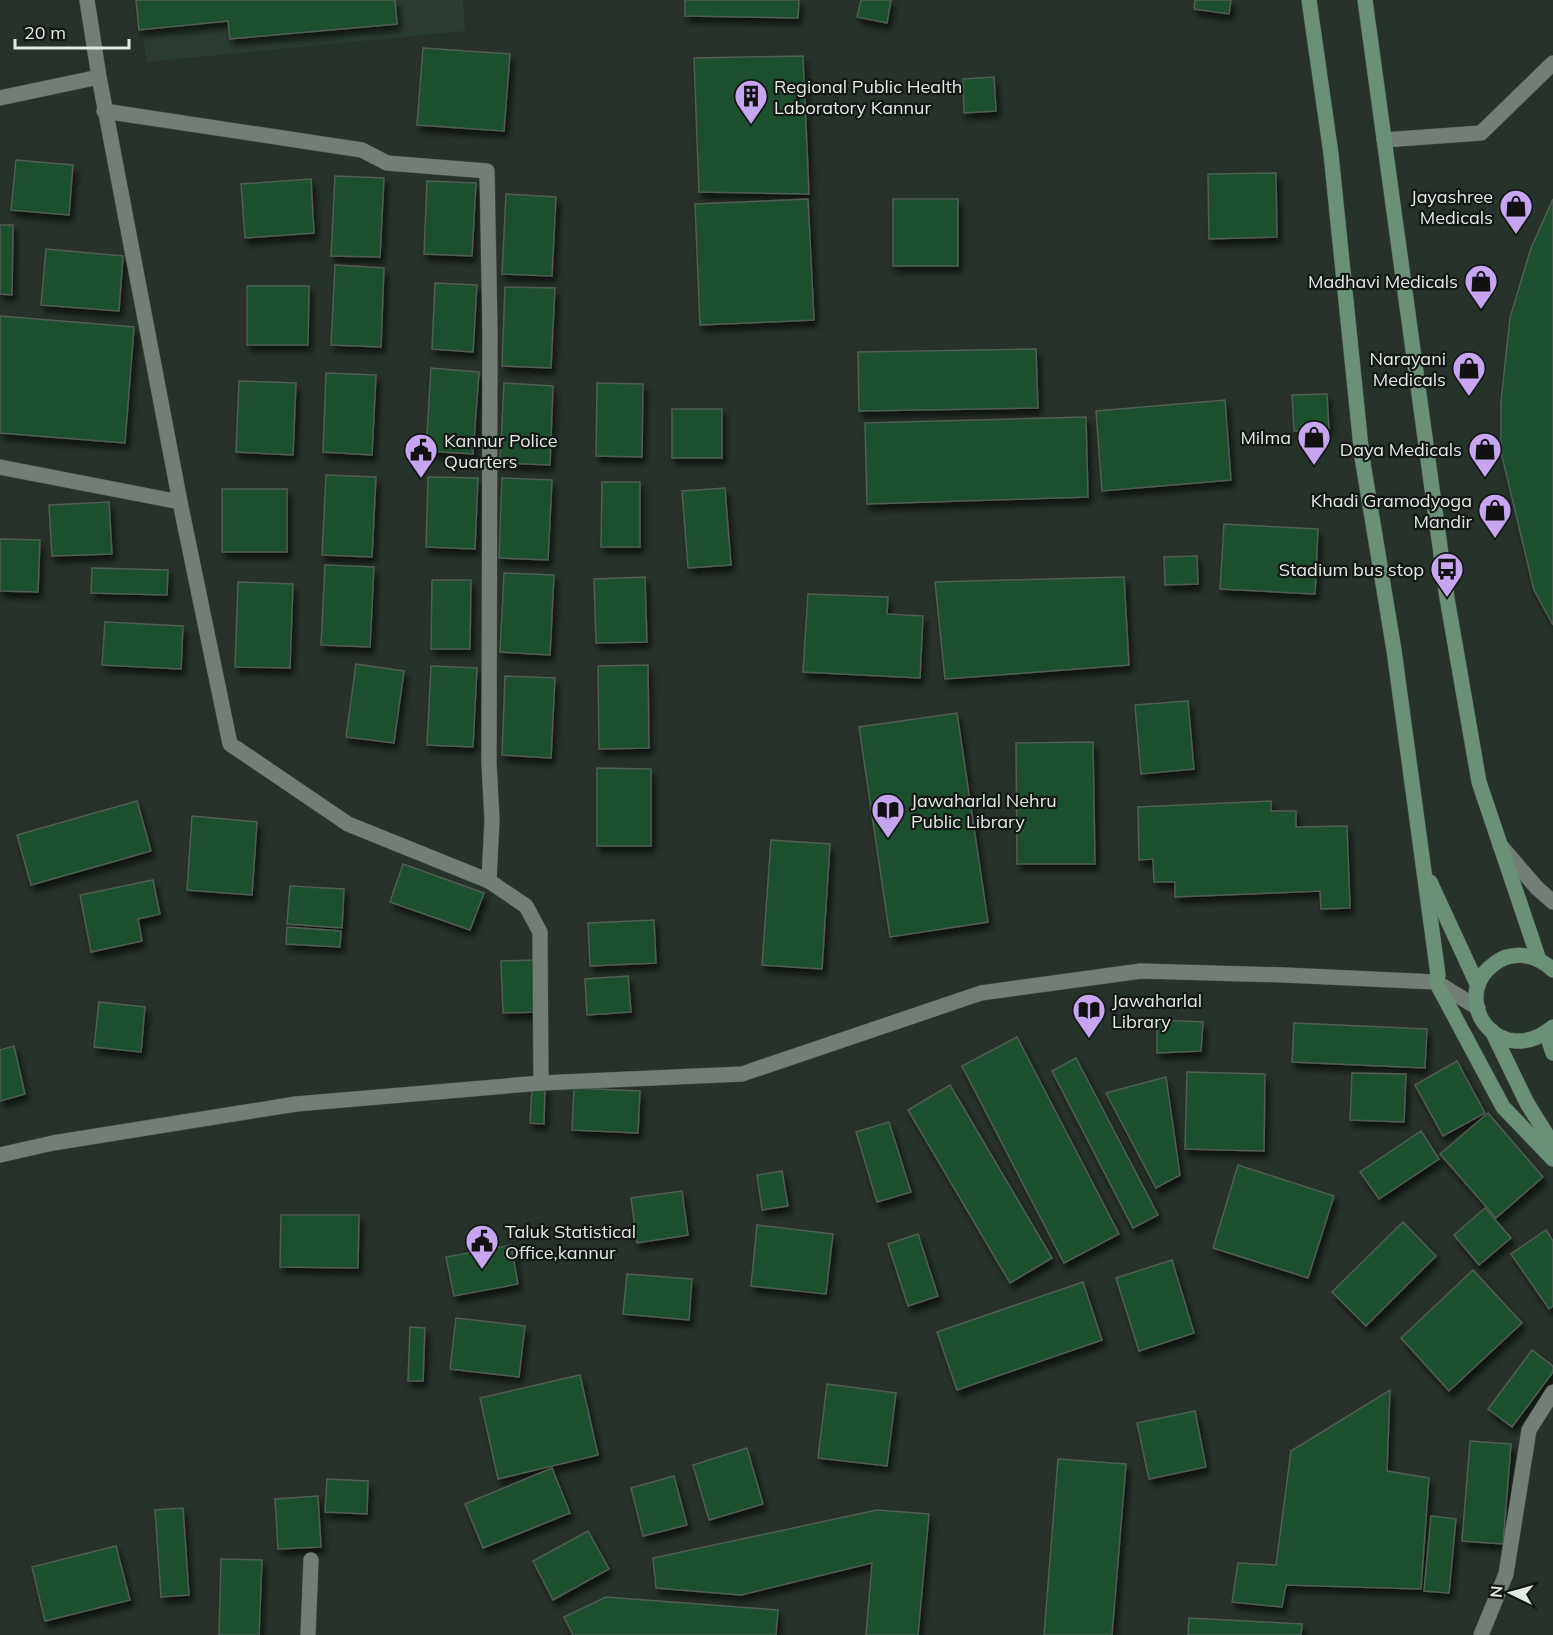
<svg xmlns="http://www.w3.org/2000/svg" width="1553" height="1635" font-family="Mulish,sans-serif">
<defs>
<filter id="shadow"><feDropShadow dx="3.5" dy="6" stdDeviation="3" flood-color="#0009"/></filter>
</defs>
<rect width="100%" height="100%" fill="#27322a"/>
<polygon fill="#2b3c30" points="137,0 463,0 465,31 147,62"/>
<g fill="#1a4f2f" stroke="#515c54" stroke-width="1.5" filter="url(#shadow)">
<polygon points="136,0 395,0 397,24 230,39 228,21 139,30"/>
<polygon points="685,0 799,0 798,18 685,16"/>
<polygon points="861,0 891,0 887,23 857,17"/>
<polygon points="1195,0 1231,0 1229,14 1194,9"/>
<polygon points="423,48 510,54 504,131 417,125"/>
<polygon points="803,56 809,194 699,192 694,58"/>
<polygon points="994,77 996,111 964,113 963,79"/>
<polygon points="16,160 73,165 69,215 11,210"/>
<polygon points="1276,173 1277,237 1209,239 1208,174"/>
<polygon points="335,176 384,178 380,257 331,256"/>
<polygon points="311,179 314,233 245,238 241,184"/>
<polygon points="427,181 476,183 472,256 424,254"/>
<polygon points="506,194 556,197 552,276 502,274"/>
<polygon points="808,199 814,320 700,325 695,204"/>
<rect x="893" y="199" width="65" height="67"/>
<polygon points="1553,199 1553,625 1534,590 1501,452 1501,401 1510,318 1531,248"/>
<polygon points="0,225 13,225 12,295 0,294"/>
<polygon points="46,249 123,256 119,311 41,305"/>
<polygon points="335,265 384,268 381,347 331,345"/>
<polygon points="435,283 477,285 473,352 432,349"/>
<polygon points="247,286 309,286 308,345 247,345"/>
<polygon points="505,287 555,288 551,368 502,366"/>
<polygon points="0,316 134,327 125,443 0,433"/>
<polygon points="1036,349 1038,408 859,411 858,352"/>
<polygon points="431,368 479,372 473,454 426,451"/>
<polygon points="326,373 376,375 372,455 323,452"/>
<polygon points="239,381 296,383 293,455 236,452"/>
<polygon points="504,383 553,386 550,465 500,463"/>
<polygon points="597,383 643,384 642,457 596,456"/>
<polygon points="1327,394 1329,430 1294,431 1292,395"/>
<polygon points="1225,400 1231,480 1102,491 1096,411"/>
<rect x="672" y="409" width="50" height="49"/>
<polygon points="1086,417 1088,497 867,504 865,423"/>
<polygon points="326,475 376,477 372,557 322,555"/>
<polygon points="428,477 478,478 475,549 426,547"/>
<polygon points="502,478 552,480 548,560 499,558"/>
<polygon points="602,482 640,482 640,547 601,547"/>
<polygon points="725,488 731,565 688,568 682,491"/>
<rect x="222" y="489" width="65" height="63"/>
<polygon points="109,502 112,554 52,556 49,505"/>
<polygon points="1224,524 1318,529 1315,594 1220,589"/>
<polygon points="0,539 40,540 38,592 0,591"/>
<polygon points="1197,556 1198,584 1165,585 1164,557"/>
<polygon points="325,565 374,567 370,647 321,645"/>
<polygon points="92,568 168,570 167,595 91,593"/>
<polygon points="504,573 554,575 550,655 500,652"/>
<polygon points="645,577 647,642 596,643 594,579"/>
<polygon points="1124,577 1129,665 945,679 935,582"/>
<polygon points="432,580 471,580 470,649 431,649"/>
<polygon points="238,582 293,584 290,668 235,667"/>
<polygon points="808,594 888,597 887,614 923,616 920,678 803,672"/>
<polygon points="105,622 183,626 181,669 102,665"/>
<polygon points="356,664 404,671 394,743 346,737"/>
<polygon points="648,665 649,748 599,749 598,666"/>
<polygon points="431,666 477,668 473,747 427,745"/>
<polygon points="505,676 555,678 551,758 502,755"/>
<polygon points="1188,701 1194,769 1141,774 1135,705"/>
<polygon points="957,713 988,922 890,937 859,727"/>
<polygon points="1093,742 1095,864 1017,864 1016,743"/>
<polygon points="597,768 651,769 651,846 597,846"/>
<polygon points="137,801 151,851 31,885 17,835"/>
<polygon points="1271,801 1271,811 1296,811 1296,827 1347,826 1350,908 1321,909 1320,891 1175,897 1175,882 1154,882 1153,859 1139,860 1138,807"/>
<polygon points="192,816 257,822 252,895 187,890"/>
<polygon points="771,840 830,844 822,969 762,965"/>
<polygon points="403,864 484,893 470,930 390,902"/>
<polygon points="153,880 160,914 138,919 142,941 91,952 80,895"/>
<polygon points="290,886 344,889 342,928 287,924"/>
<polygon points="654,920 656,963 590,966 588,923"/>
<polygon points="287,927 341,931 340,947 286,944"/>
<polygon points="536,960 537,1012 503,1013 501,961"/>
<polygon points="628,976 631,1012 587,1015 585,979"/>
<polygon points="99,1002 145,1007 141,1052 94,1047"/>
<polygon points="1157,1020 1203,1022 1201,1051 1157,1053"/>
<polygon points="1294,1023 1427,1029 1425,1068 1292,1062"/>
<polygon points="1017,1037 1119,1234 1064,1263 962,1066"/>
<polygon points="14,1046 25,1094 0,1101 0,1050"/>
<polygon points="1076,1058 1158,1215 1133,1228 1052,1071"/>
<polygon points="1457,1061 1485,1113 1443,1136 1415,1085"/>
<polygon points="1187,1072 1265,1074 1264,1151 1185,1149"/>
<polygon points="1352,1073 1406,1074 1404,1122 1350,1120"/>
<polygon points="1166,1077 1180,1175 1156,1188 1106,1093"/>
<polygon points="950,1085 1052,1258 1010,1283 908,1110"/>
<polygon points="532,1087 545,1087 544,1124 530,1123"/>
<polygon points="574,1088 640,1091 638,1133 572,1130"/>
<polygon points="1488,1113 1543,1177 1496,1218 1440,1154"/>
<polygon points="889,1122 911,1192 877,1202 856,1132"/>
<polygon points="1421,1131 1439,1159 1379,1199 1360,1172"/>
<polygon points="1238,1165 1334,1196 1308,1278 1213,1248"/>
<polygon points="782,1171 788,1206 762,1210 757,1175"/>
<polygon points="682,1191 688,1235 637,1243 631,1198"/>
<polygon points="1485,1208 1511,1238 1479,1265 1454,1235"/>
<polygon points="281,1215 359,1215 358,1268 280,1267"/>
<polygon points="1403,1222 1436,1256 1366,1326 1332,1292"/>
<polygon points="757,1225 833,1234 826,1294 751,1286"/>
<polygon points="1546,1230 1553,1241 1553,1306 1549,1309 1511,1254"/>
<polygon points="918,1234 938,1296 908,1306 888,1244"/>
<polygon points="511,1245 518,1284 454,1296 446,1257"/>
<polygon points="1172,1260 1194,1333 1139,1351 1116,1278"/>
<polygon points="1473,1270 1522,1323 1449,1391 1401,1338"/>
<polygon points="627,1274 692,1279 689,1320 623,1314"/>
<polygon points="1083,1282 1102,1340 957,1390 937,1332"/>
<polygon points="456,1318 525,1326 519,1377 450,1369"/>
<polygon points="410,1327 425,1328 423,1381 408,1381"/>
<polygon points="1532,1350 1553,1366 1553,1372 1512,1427 1488,1409"/>
<polygon points="580,1375 598,1455 498,1479 480,1398"/>
<polygon points="827,1384 896,1393 887,1466 818,1458"/>
<polygon points="1390,1390 1387,1471 1429,1478 1421,1589 1286,1585 1282,1607 1232,1602 1238,1563 1276,1565 1291,1451"/>
<polygon points="1195,1411 1206,1467 1149,1479 1137,1423"/>
<polygon points="1470,1441 1511,1444 1503,1544 1462,1541"/>
<polygon points="747,1448 763,1504 709,1520 693,1465"/>
<polygon points="1058,1459 1126,1464 1112,1635 1044,1635"/>
<polygon points="552,1468 570,1513 483,1548 465,1504"/>
<polygon points="674,1476 687,1525 643,1536 631,1488"/>
<polygon points="327,1479 368,1481 367,1514 325,1512"/>
<polygon points="318,1496 321,1547 278,1549 275,1499"/>
<polygon points="183,1508 189,1595 161,1597 155,1510"/>
<polygon points="877,1510 929,1514 918,1635 866,1635 872,1563 741,1595 656,1588 653,1558"/>
<polygon points="1431,1516 1456,1519 1449,1593 1424,1591"/>
<polygon points="588,1531 609,1569 553,1600 533,1561"/>
<polygon points="116,1546 130,1600 45,1621 32,1567"/>
<polygon points="221,1559 262,1560 259,1635 219,1635"/>
<polygon points="606,1597 778,1610 776,1635 573,1635 564,1617"/>
<polygon points="1189,1618 1302,1624 1301,1635 1188,1635"/>
</g>
<g fill="none" stroke-linecap="round" stroke-linejoin="round">
<defs>
<polyline id="service" points="1384,140 1481,133 1553,63"/>
<g id="minor">
<polyline points="87,0 99,77"/>
<polyline points="0,98 99,77 180,502 230,744 348,824 489,881 526,906 540,932 541,1083 742,1074 981,993 1141,971 1285,975 1436,982 1478,1008"/>
<polyline points="104,111 362,150 387,163 487,171 490,331 489,763 492,820 489,881"/>
<polyline points="0,467 180,502"/>
<polyline points="0,1155 53,1143 296,1104 541,1083"/>
<polyline points="308,1635 311,1560"/>
<polyline points="1481,1635 1506,1574 1529,1430 1553,1392"/>
</g>
<polyline id="tertiary" points="1500,845 1537,888 1553,902"/>
<g id="secondary">
<polyline points="1309,0 1331,154 1362,457 1394,650 1438,975 1436,982 1503,1107 1553,1159"/>
<polyline points="1365,0 1447,598 1479,782 1539,960"/>
<polyline points="1430,882 1478,986"/>
<path d="M1553,970C1541,959 1528,953 1512,956C1502,957 1495,963 1488,969C1453,1004 1500,1070 1553,1027"/>
<polyline points="1492,1031 1527,1103 1553,1145"/>
<polyline points="1546,1032 1553,1053"/>
</g>
</defs>
<use href="#service" stroke="#47504a" stroke-width="16"/>
<use href="#minor" stroke="#47504a" stroke-width="16"/>
<use href="#tertiary" stroke="#47504a" stroke-width="16"/>
<use href="#secondary" stroke="#47504a" stroke-width="16"/>
<use href="#service" stroke="#737f76" stroke-width="15"/>
<use href="#minor" stroke="#737f76" stroke-width="15"/>
<use href="#tertiary" stroke="#737f76" stroke-width="15"/>
<use href="#secondary" stroke="#6a9078" stroke-width="15"/>
</g>
<defs>
<symbol id="building-pin" viewBox="-11 -11 22 30"><path d="M0 17L-7.5 6A9.5 9.5 0 1 1 7.5 6Z" fill="#c6a6f0" stroke="#131815"/><path d="M-4-6H4V6H1V3H-1V6H-4ZM-2.5-4.3h1.7v1.8h-1.7ZM.8-4.3h1.7v1.8H.8ZM-2.5-1h1.7V.8h-1.7ZM.8-1h1.7V.8H.8Z" fill="#111"/></symbol>
<symbol id="shop-pin" viewBox="-11 -11 22 30"><path d="M0 17L-7.5 6A9.5 9.5 0 1 1 7.5 6Z" fill="#c6a6f0" stroke="#131815"/><path d="M-5-2.5h2.3a2.7 3.5 0 0 1 5.4 0H5L5.5 6h-11ZM-1.5-2.5h3a1.5 2.3 0 0 0-3 0Z" fill="#111"/></symbol>
<symbol id="civic-pin" viewBox="-11 -11 22 30"><path d="M0 17L-7.5 6A9.5 9.5 0 1 1 7.5 6Z" fill="#c6a6f0" stroke="#131815"/><path d="M-.6-6.5H3V-4.5H.6V-3L4-1V1h2V6H-6V1h2V-1L-.6-3ZM-1.2 2.5V6h2.4V2.5Z" fill="#111"/></symbol>
<symbol id="bus-pin" viewBox="-11 -11 22 30"><path d="M0 17L-7.5 6A9.5 9.5 0 1 1 7.5 6Z" fill="#c6a6f0" stroke="#131815"/><path d="M-5-6H5V4H4V6H2V4H-2V6H-4V4H-5ZM-3.5-4V0h7V-4ZM-3.5 1.2v1.5H-2V1.2ZM2 1.2v1.5H3.5V1.2Z" fill="#111"/></symbol>
<symbol id="library-pin" viewBox="-11 -11 22 30"><path d="M0 17L-7.5 6A9.5 9.5 0 1 1 7.5 6Z" fill="#c6a6f0" stroke="#131815"/><path d="M-6-4Q-3-5.5-.7-3.5V5Q-3 3-6 4ZM6-4Q3-5.5 .7-3.5V5Q3 3 6 4Z" fill="#111"/></symbol>
</defs>
<g fill-rule="evenodd">
<use href="#building-pin" x="732" y="77" width="38" height="52"/>
<use href="#shop-pin" x="1497" y="187" width="38" height="52"/>
<use href="#shop-pin" x="1462" y="262" width="38" height="52"/>
<use href="#shop-pin" x="1450" y="349" width="38" height="52"/>
<use href="#shop-pin" x="1295" y="418" width="38" height="52"/>
<use href="#shop-pin" x="1466" y="430" width="38" height="52"/>
<use href="#civic-pin" x="402" y="431" width="38" height="52"/>
<use href="#shop-pin" x="1476" y="491" width="38" height="52"/>
<use href="#bus-pin" x="1428" y="550" width="38" height="52"/>
<use href="#library-pin" x="869" y="791" width="38" height="52"/>
<use href="#library-pin" x="1070" y="991" width="38" height="52"/>
<use href="#civic-pin" x="463" y="1222" width="38" height="52"/>
</g>
<g text-anchor="middle" dominant-baseline="central" stroke-width="4.5" stroke-linejoin="round" paint-order="stroke">
<g font-size="18" fill="#e3eae5" stroke="#131815" text-anchor="end">
<text x="774" y="86" text-anchor="start">Regional Public Health<tspan x="774" dy="21">Laboratory Kannur</tspan></text>
<text x="1493" y="196">Jayashree<tspan x="1493" dy="21">Medicals</tspan></text>
<text x="1458" y="281">Madhavi Medicals</text>
<text x="1446" y="358">Narayani<tspan x="1446" dy="21">Medicals</tspan></text>
<text x="1291" y="437">Milma</text>
<text x="444" y="440" text-anchor="start">Kannur Police<tspan x="444" dy="21">Quarters</tspan></text>
<text x="1462" y="449">Daya Medicals</text>
<text x="1472" y="500">Khadi Gramodyoga<tspan x="1472" dy="21">Mandir</tspan></text>
<text x="1424" y="569">Stadium bus stop</text>
<text x="911" y="800" text-anchor="start">Jawaharlal Nehru<tspan x="911" dy="21">Public Library</tspan></text>
<text x="1112" y="1000" text-anchor="start">Jawaharlal<tspan x="1112" dy="21">Library</tspan></text>
<text x="505" y="1231" text-anchor="start">Taluk Statistical<tspan x="505" dy="21">Office,kannur</tspan></text>
</g>
</g>
<g transform="translate(1511 1593) rotate(275)" stroke="#131815" stroke-width="4.5" paint-order="stroke">
<path d="M0-4.5L10 22L0 15L-10 22Z" fill="#e3eae5"/>
<text y="-9" font-size="16" font-weight="bold" text-anchor="middle" fill="#e3eae5">N</text>
</g>
<path d="M15 39v9h114v-9" fill="none" stroke="#e3eae5" stroke-width="3"/>
<text x="24" y="39" font-size="18" fill="#e3eae5" stroke="#131815" stroke-width="4.5" paint-order="stroke">20 m</text>
</svg>
